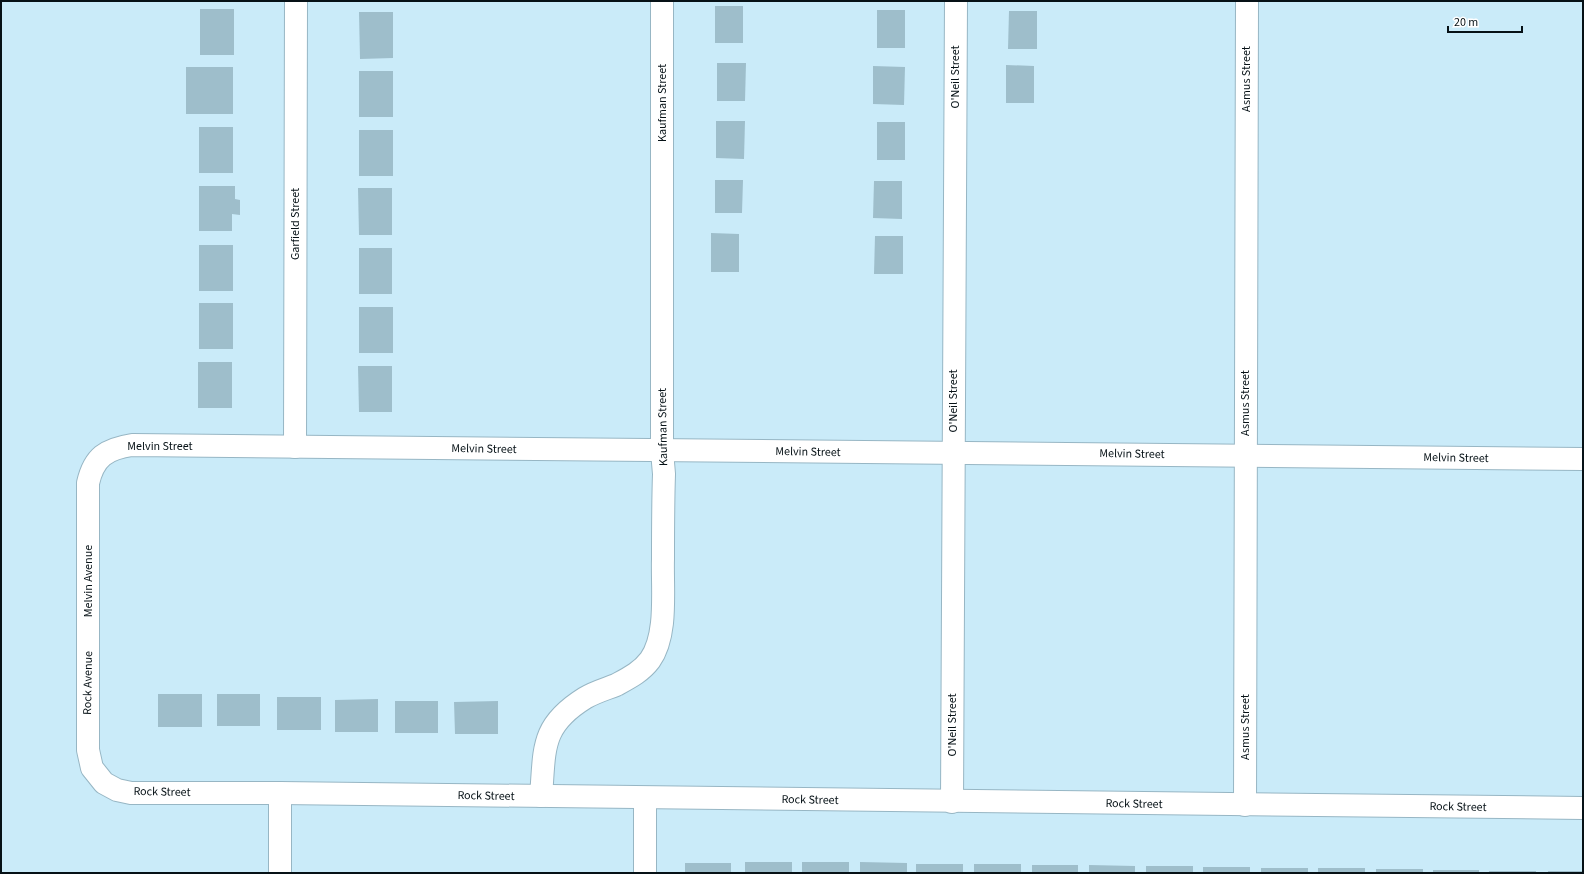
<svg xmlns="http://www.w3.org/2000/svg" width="1584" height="874" font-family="'Source Sans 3',sans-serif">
<rect width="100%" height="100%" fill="#caebf9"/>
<g fill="#9ebecb">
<rect x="715" y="6" width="28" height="37"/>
<rect x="200" y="9" width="34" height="46"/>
<rect x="877" y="10" width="28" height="38"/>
<polygon points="1009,11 1037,11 1037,49 1008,49"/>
<polygon points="359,12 393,12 393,58 360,59"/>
<polygon points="717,63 746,63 745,101 717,101"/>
<polygon points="1006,65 1034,66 1034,103 1006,103"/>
<polygon points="873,66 905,67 904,105 873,104"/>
<rect x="186" y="67" width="47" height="47"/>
<rect x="359" y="71" width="34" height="46"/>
<polygon points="716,121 745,121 744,159 716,158"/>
<rect x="877" y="122" width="28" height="38"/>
<rect x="199" y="127" width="34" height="46"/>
<rect x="359" y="130" width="34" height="46"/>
<polygon points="715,180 743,180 742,213 715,213"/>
<polygon points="874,181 902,181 902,219 873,218"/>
<polygon points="199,186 235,186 235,199 240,200 240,215 232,214 232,231 199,231"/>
<polygon points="358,188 392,188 392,235 359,235"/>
<polygon points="711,233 739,234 739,272 711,272"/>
<polygon points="875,236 903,236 903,274 874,274"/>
<rect x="199" y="245" width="34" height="46"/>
<rect x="359" y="248" width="33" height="46"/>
<rect x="199" y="303" width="34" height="46"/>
<rect x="359" y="307" width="34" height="46"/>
<rect x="198" y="362" width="34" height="46"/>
<polygon points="358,366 392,366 392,412 359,412"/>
<rect x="158" y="694" width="44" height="33"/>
<rect x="217" y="694" width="43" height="32"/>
<rect x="277" y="697" width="44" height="33"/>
<polygon points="378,699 378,732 335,732 335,700"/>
<rect x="395" y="701" width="43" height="32"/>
<polygon points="498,701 498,734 455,734 454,702"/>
<rect x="745" y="862" width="47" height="11"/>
<rect x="802" y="862" width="47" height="11"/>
<polygon points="860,862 907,863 907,873 860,873"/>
<rect x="685" y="863" width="46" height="10"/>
<rect x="916" y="864" width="47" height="9"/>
<rect x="974" y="864" width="47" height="9"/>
<rect x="1032" y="865" width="46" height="8"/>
<polygon points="1089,865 1135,866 1135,873 1089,873"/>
<rect x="1146" y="866" width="47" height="7"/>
<rect x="1203" y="867" width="47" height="6"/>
<rect x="1261" y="868" width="47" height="5"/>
<rect x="1318" y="868" width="47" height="5"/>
<rect x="1376" y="869" width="47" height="4"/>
<rect x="1433" y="870" width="46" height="3"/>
<rect x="1489" y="871" width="47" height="2"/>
<rect x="1548" y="871" width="35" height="2"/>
</g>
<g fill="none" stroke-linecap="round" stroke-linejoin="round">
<defs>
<g id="minor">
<polyline points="295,447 296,1"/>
<path d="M1583,459L132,445C106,449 94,457 88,483V750L92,768L104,783L117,790L131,793H280L1583,808"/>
<polyline points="280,793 280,873"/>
<path d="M541,796C545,749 540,726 585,698C595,692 606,689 616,685C629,678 641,672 650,660C668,635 662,589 663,559C663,531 663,503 664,474L662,451V1"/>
<polyline points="952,802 956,1"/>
<polyline points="1245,805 1247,1"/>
<polyline points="645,873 645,798"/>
</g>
</defs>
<use href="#minor" stroke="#97b6c4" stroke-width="24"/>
<use href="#minor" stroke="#fff" stroke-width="22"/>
</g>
<g text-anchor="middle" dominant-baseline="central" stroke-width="3" stroke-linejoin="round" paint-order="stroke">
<g font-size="12" fill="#061116" stroke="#fff">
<text transform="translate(955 77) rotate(-90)">O'Neil Street</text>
<text transform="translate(1246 79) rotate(-90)">Asmus Street</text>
<text transform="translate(662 103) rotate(-90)">Kaufman Street</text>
<text transform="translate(295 224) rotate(-90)">Garfield Street</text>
<text transform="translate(953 401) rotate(-90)">O'Neil Street</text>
<text transform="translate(1245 403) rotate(-90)">Asmus Street</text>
<text transform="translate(663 427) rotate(-91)">Kaufman Street</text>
<text x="160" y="446">Melvin Street</text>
<text transform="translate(484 449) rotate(1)">Melvin Street</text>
<text transform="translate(808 452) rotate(1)">Melvin Street</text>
<text transform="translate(1132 454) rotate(1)">Melvin Street</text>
<text transform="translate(1456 458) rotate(1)">Melvin Street</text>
<text transform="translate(88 581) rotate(-90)">Melvin Avenue</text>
<text transform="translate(88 683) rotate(-89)">Rock Avenue</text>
<text transform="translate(952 725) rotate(-90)">O'Neil Street</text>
<text transform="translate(1245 727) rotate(-90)">Asmus Street</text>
<text transform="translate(162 792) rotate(1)">Rock Street</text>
<text transform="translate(486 796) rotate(1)">Rock Street</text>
<text transform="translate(810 800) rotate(1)">Rock Street</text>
<text transform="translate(1134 804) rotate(1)">Rock Street</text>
<text transform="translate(1458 807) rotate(1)">Rock Street</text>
</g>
</g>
<rect width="1584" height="874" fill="none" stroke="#061116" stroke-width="4"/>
<path d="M1448 26v6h74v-6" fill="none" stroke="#061116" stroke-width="2"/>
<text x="1454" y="26" font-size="12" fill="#061116" stroke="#ffffff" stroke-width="3" paint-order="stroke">20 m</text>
</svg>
